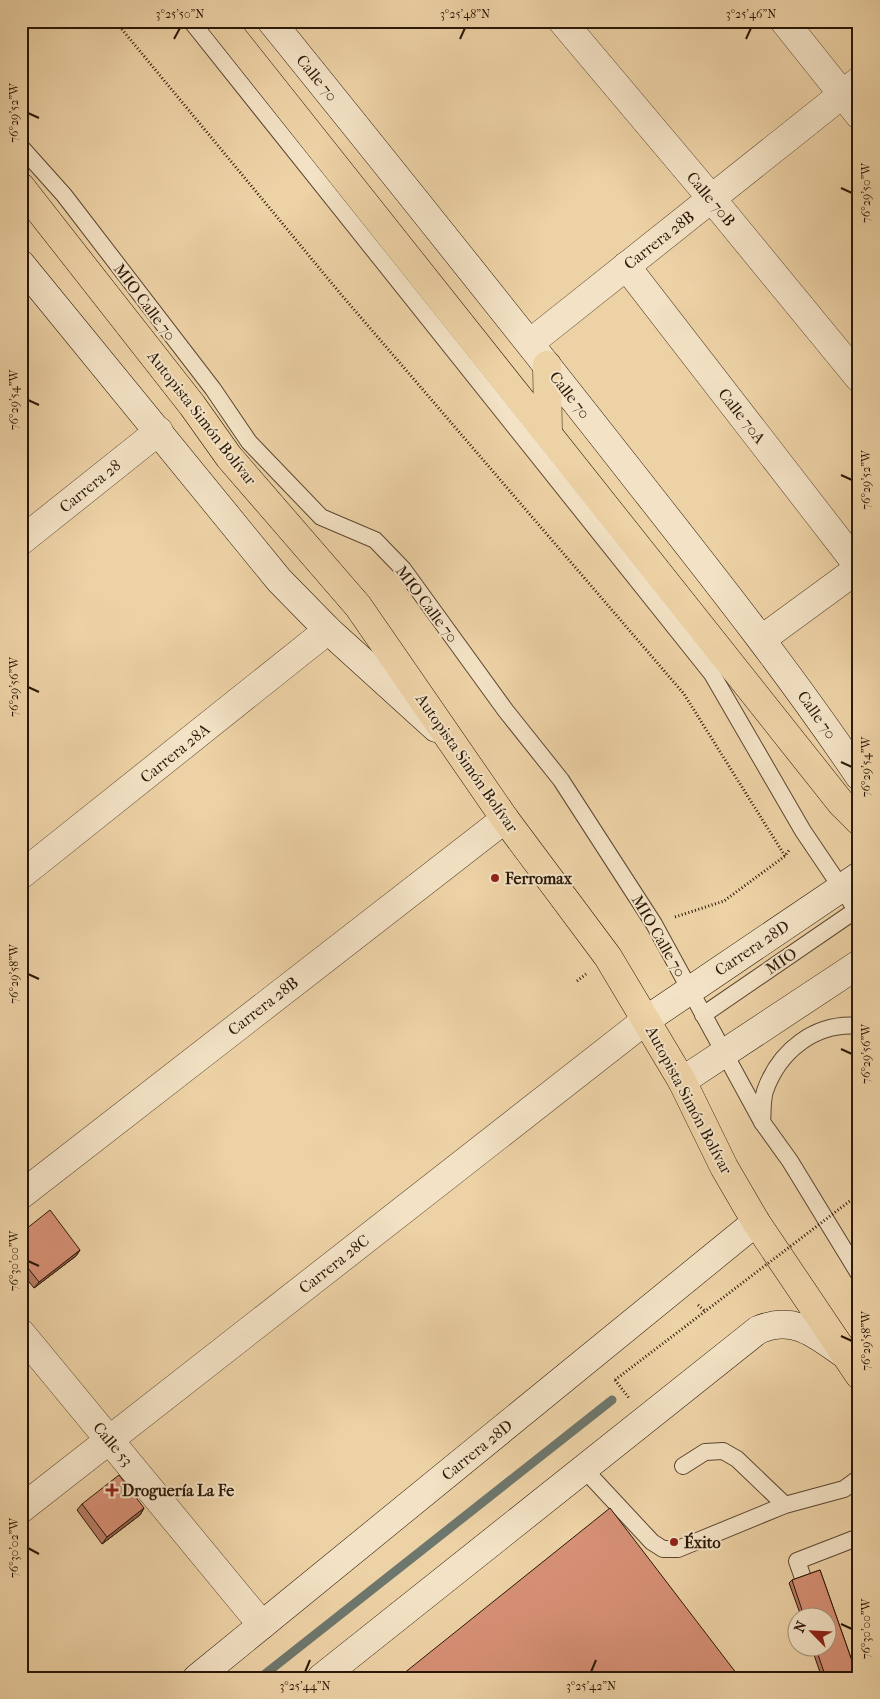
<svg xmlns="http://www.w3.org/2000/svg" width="880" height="1699" font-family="'IM FELL French Canon',serif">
<rect width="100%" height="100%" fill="#edd2a6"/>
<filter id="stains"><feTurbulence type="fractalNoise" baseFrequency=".004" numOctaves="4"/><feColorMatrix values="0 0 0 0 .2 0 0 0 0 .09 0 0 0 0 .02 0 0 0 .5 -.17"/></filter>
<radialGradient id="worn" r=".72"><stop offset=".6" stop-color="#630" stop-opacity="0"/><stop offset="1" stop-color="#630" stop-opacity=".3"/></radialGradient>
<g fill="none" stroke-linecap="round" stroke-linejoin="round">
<polyline stroke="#6e776d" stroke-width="9" points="260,1678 612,1400"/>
<defs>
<g id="lane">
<polyline points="191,21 712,674 803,831 859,914"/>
<polyline points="21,147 64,195 213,389 249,442 321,517 375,540 403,569 506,711 561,780 654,924 762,1122 790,1161 859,1274"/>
<polyline points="703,1015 859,908"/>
<path d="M762,1122C763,1112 762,1100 765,1091C779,1051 815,1022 859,1026"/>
<polyline points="683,1466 705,1452 723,1451 737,1459 785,1505"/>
<polyline points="583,1468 652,1542 663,1549 678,1549 785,1505 844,1489 859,1478"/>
<polyline points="803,1578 797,1561 859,1537"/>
</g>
<g id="street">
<polyline points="562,21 712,199 859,378"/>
<polyline points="784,21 859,115"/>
<polyline points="626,266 859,567"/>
<polyline points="530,343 859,81"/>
<polyline points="21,541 159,431"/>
<polyline points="762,639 859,568"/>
<polyline points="21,875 328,630"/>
<polyline points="21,1195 505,819"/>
<polyline points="21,1333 262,1625"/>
<polyline points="21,1509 646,1020"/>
</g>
<g id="secondary">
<path d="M271,21C393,172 514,323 634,476C711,574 789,672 859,776"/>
<polyline points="21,264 279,580 328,630 436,728"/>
<polyline points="646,1020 859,876"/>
<polyline points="682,1081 859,964"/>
<polyline points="197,1678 756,1222"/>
<path d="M321,1678L758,1330C796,1314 817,1336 847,1356"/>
</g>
<g id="highway">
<polyline points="220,21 841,803 859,821"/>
<polyline points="21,187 192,405 229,457 358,606 505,819 608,957 682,1081 724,1167 756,1222 859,1375"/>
<polyline points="547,365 548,432"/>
</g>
</defs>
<use href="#lane" stroke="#5c4630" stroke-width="18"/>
<use href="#street" stroke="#5c4630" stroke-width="29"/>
<use href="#secondary" stroke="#2b1808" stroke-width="29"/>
<use href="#highway" stroke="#2b1808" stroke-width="29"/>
<g stroke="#2b1808" stroke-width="3" stroke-dasharray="1 2.5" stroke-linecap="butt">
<polyline points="115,21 339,292 684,694 785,856"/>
<polyline points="675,917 724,901 785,856 789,850"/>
<polyline points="577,981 586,974"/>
<polyline points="698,1305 706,1312"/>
<polyline points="615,1380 629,1398"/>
</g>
<use href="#lane" stroke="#f3e2c5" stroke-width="16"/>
<use href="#street" stroke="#f3e2c5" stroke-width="28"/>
<use href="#secondary" stroke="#f3e2c5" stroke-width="28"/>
<use href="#highway" stroke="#edd2a6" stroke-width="28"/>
<polyline stroke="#2b1808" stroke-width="3" stroke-dasharray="1 2.5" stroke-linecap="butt" points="615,1380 859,1194"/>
</g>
<g fill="#b87c65" stroke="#2b1808">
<polygon points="21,1233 80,1250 76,1256 34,1288 21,1272"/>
<polygon points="82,1504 144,1508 140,1515 102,1544 77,1510"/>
<polygon points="820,1570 858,1678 822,1678 811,1646 828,1646 828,1616 801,1616 789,1583 792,1580"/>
</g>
<g fill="#966552" stroke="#2b1808">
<polygon points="80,1250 76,1256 34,1288 39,1282"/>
<polygon points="144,1508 140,1515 102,1544 107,1537"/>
</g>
<g fill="#d69075" stroke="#2b1808">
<polygon points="50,1210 80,1250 39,1282 21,1259 21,1233"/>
<polygon points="119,1475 144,1508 107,1537 82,1504"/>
<polygon points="610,1508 740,1678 398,1678"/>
<polygon points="820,1570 858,1678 826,1678 815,1646 828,1646 828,1616 804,1616 792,1580"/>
</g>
<path fill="none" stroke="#2b1808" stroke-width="2" d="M174,39L180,28M460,39L465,28M746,39L751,28M28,113L39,118M841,188L852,193M28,400L39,405M841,475L852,480M28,687L39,692M841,762L852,767M28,974L39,979M841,1049L852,1054M28,1261L39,1266M841,1336L852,1341M28,1548L39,1554M841,1624L852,1629M305,1672L310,1660M591,1672L596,1660"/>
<g fill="#8f2418" stroke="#f3e2c5" stroke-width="2">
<circle cx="495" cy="878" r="5"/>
<path d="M109.5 1482.5h5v5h5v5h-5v5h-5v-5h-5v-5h5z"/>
<circle cx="674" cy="1542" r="5"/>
</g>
<g text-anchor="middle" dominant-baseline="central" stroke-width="4" stroke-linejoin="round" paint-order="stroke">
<g font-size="16" fill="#2b1808" stroke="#f3e2c5">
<text transform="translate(317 78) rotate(51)">Calle 70</text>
<text transform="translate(711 199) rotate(50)">Calle 70B</text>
<text transform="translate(659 240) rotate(-38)">Carrera 28B</text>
<text transform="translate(145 302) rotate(53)">MIO Calle 70</text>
<text transform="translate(570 395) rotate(52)">Calle 70</text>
<text transform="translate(742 416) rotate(52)">Calle 70A</text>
<text transform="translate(202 418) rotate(52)">Autopista Simón Bolívar</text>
<text transform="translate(90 486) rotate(-39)">Carrera 28</text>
<text transform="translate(427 604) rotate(53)">MIO Calle 70</text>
<text transform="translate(817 715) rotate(55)">Calle 70</text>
<text transform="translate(175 753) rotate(-39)">Carrera 28A</text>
<text transform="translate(467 763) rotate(55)">Autopista Simón Bolívar</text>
<text transform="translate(659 936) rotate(60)">MIO Calle 70</text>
<text transform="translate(752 948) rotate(-34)">Carrera 28D</text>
<text transform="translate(781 961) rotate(-34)">MIO</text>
<text transform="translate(263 1006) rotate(-38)">Carrera 28B</text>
<text transform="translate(689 1100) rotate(62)">Autopista Simón Bolívar</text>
<text transform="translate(334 1264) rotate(-38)">Carrera 28C</text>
<text transform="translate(113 1444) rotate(50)">Calle 53</text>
<text transform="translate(477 1450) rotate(-39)">Carrera 28D</text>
</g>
<g font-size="16" font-weight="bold" fill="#2b1808" stroke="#f3e2c5" text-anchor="start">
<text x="505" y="878">Ferromax</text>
<text x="122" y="1490">Droguería La Fe</text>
<text x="684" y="1542">Éxito</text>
</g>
</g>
<rect width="880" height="1699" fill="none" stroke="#edd2a6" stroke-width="55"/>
<g transform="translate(812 1632) rotate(294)"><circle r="24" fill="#f3e2c5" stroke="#a39179"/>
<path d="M0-4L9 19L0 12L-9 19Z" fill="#8f2418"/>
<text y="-8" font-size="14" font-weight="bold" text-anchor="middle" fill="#2b1808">N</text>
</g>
<rect x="28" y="28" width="824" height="1644" fill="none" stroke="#2b1808" stroke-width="2"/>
<g font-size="12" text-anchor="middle" fill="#2b1808">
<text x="180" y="18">3°25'50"N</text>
<text x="465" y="18">3°25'48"N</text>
<text x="751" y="18">3°25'46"N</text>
<text transform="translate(14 113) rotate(-90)" y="4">76°29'52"W</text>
<text transform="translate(866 193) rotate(-90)" y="4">76°29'50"W</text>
<text transform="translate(14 400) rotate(-90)" y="4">76°29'54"W</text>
<text transform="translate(866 480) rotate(-90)" y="4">76°29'52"W</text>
<text transform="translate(14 687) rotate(-90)" y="4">76°29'56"W</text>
<text transform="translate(866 767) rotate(-90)" y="4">76°29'54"W</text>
<text transform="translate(14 974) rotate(-90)" y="4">76°29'58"W</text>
<text transform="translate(866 1054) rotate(-90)" y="4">76°29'56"W</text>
<text transform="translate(14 1261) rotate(-90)" y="4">76°30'00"W</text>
<text transform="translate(866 1341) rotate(-90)" y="4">76°29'58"W</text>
<text transform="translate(14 1548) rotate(-90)" y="4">76°30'02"W</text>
<text transform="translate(866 1629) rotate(-90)" y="4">76°30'00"W</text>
<text x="305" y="1690">3°25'44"N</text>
<text x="591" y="1690">3°25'42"N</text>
</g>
<rect width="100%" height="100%" filter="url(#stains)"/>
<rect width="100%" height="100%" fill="url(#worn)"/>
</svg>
